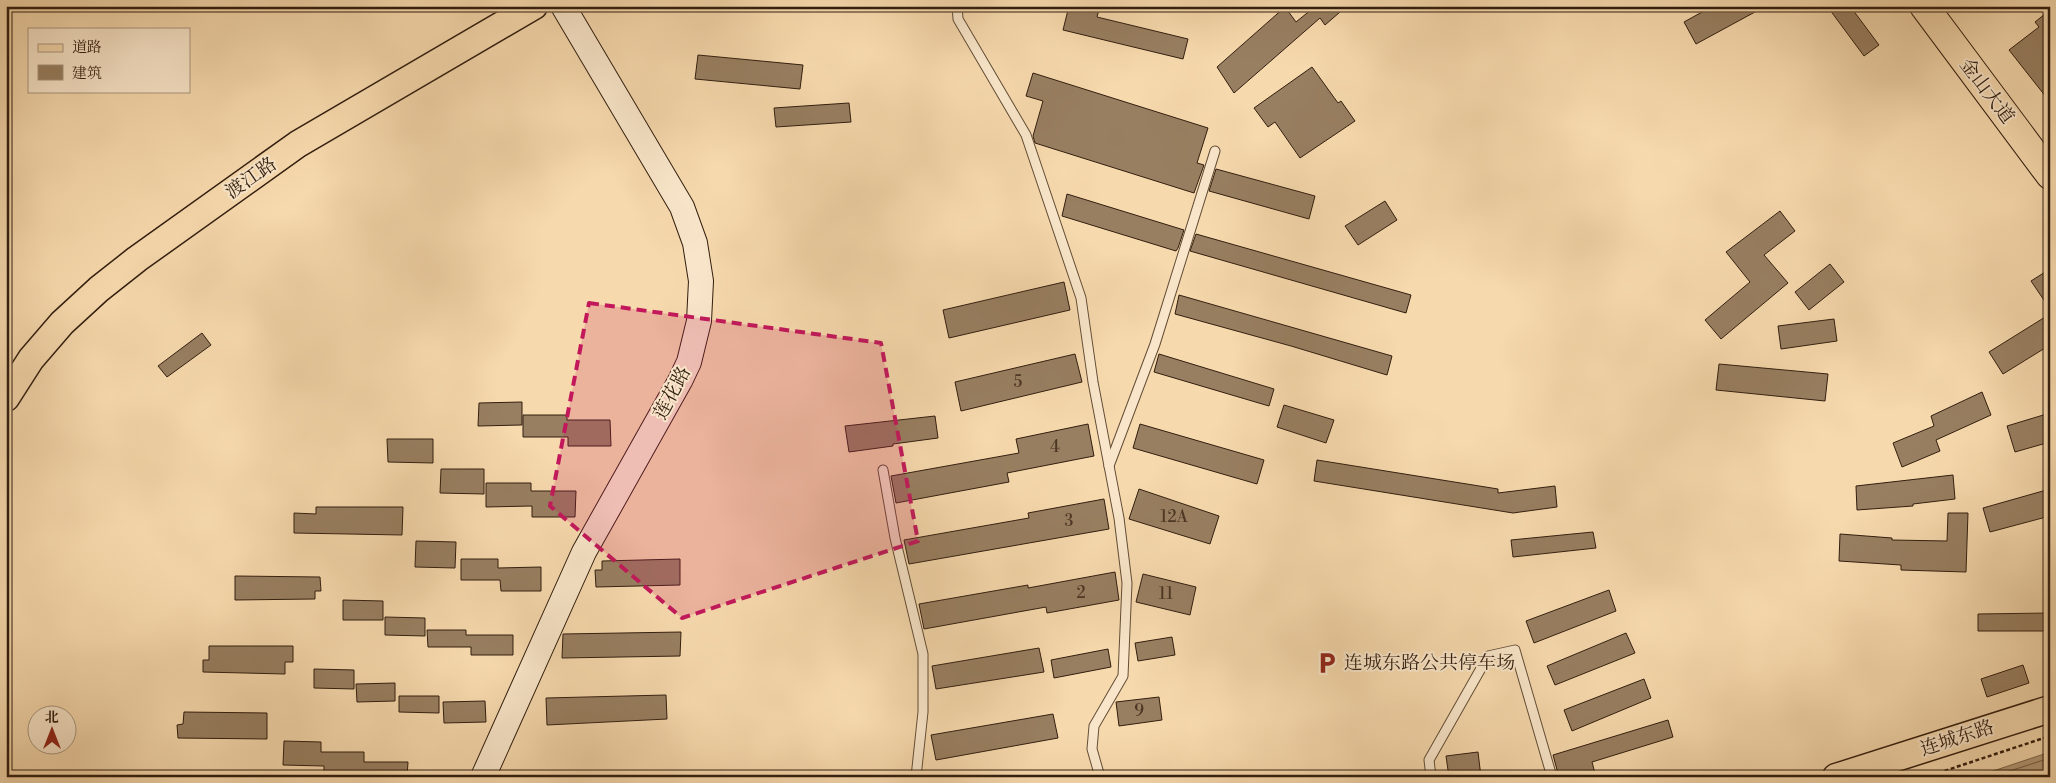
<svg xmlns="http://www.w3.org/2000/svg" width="2056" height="783" font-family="'Libre Bodoni','Noto Serif SC',serif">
<rect width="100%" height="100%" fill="#f6d9ad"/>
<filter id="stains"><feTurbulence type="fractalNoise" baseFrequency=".004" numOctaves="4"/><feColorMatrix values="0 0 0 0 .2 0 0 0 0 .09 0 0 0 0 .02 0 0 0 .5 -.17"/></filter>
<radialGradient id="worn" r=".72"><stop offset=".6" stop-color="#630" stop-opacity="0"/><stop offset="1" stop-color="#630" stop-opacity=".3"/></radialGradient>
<polygon fill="#b39977" stroke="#7f684d" points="2050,752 2050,777 1975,777"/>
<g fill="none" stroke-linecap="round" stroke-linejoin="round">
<polyline stroke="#725c43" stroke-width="1" points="1991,777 2050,758"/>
</g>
<g fill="#987f61" stroke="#321e0f">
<polygon points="1074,6 1100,6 1097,17 1188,39 1183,59 1063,30 1068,10 1073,11"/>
<polygon points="1310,6 1347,6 1325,25 1320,18 1234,93 1217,67 1285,7 1296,22 1312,9"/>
<polygon points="1713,6 1766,6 1696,44 1684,22"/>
<polygon points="1827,6 1850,6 1879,45 1864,56"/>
<polygon points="2050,10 2050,102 2009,50 2039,27 2035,22"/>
<polygon points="698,55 803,65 800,89 695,79"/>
<polygon points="1312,67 1338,103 1341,101 1355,121 1300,158 1275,122 1268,127 1254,108"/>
<polygon points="1033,73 1208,128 1197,163 1204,165 1194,193 1035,143 1033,136 1043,101 1026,96"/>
<polygon points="849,103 851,122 776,127 774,108"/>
<polygon points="1216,169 1315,196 1309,219 1209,191"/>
<polygon points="1067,194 1184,230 1178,248 1176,251 1062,216"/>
<polygon points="1385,201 1397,220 1358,245 1345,226"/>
<polygon points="1780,211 1795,231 1764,255 1788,283 1721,339 1705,320 1750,282 1726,252"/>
<polygon points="1196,234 1411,295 1406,313 1190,251"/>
<polygon points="1830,264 1844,282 1809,310 1795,292"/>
<polygon points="2050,269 2050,309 2031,281"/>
<polygon points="1064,282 1070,310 949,338 943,310"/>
<polygon points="1179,295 1392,356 1387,375 1291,346 1175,314"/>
<polygon points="2050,314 2050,345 2003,374 1989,352"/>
<polygon points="1834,319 1837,341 1781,349 1778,326"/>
<polygon points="202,333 211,345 167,377 158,366"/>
<polygon points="1075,354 1082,382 961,411 955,382"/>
<polygon points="1159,354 1274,389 1269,406 1154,372"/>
<polygon points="1719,364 1828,374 1825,401 1716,390"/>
<polygon points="1982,392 1991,415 1936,440 1940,451 1902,467 1893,443 1934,426 1931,416"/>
<polygon points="522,402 522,425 478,426 479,403"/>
<polygon points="1284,405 1334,420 1326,443 1277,427"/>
<polygon points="2050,413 2050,442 2015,452 2007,426"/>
<polygon points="523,415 567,415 567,420 610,420 611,446 568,446 568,437 523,437"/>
<polygon points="935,416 938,438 893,444 893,446 849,452 845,426"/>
<polygon points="1088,424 1094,456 1007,473 1009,482 896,503 891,476 1019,453 1016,439"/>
<polygon points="1140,424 1264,460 1257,484 1133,448"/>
<polygon points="387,439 433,439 433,463 388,462"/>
<polygon points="1317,460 1498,489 1498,493 1555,486 1557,507 1513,513 1314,481"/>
<polygon points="441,469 484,469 484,494 440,493"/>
<polygon points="1953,475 1955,499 1913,504 1913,506 1857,510 1856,486"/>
<polygon points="486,483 531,483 531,491 576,491 575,517 532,517 532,506 486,507"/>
<polygon points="1139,489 1219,516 1210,544 1129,519"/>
<polygon points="2050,489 2050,516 1990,532 1983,508"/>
<polygon points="1104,499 1109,529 909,564 904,540 1029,518 1028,513"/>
<polygon points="316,507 403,507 402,535 294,533 294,513 316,514"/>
<polygon points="1948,513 1968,513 1966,572 1901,570 1901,565 1839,561 1840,534 1892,538 1892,540 1947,541"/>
<polygon points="1593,532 1596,548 1513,557 1511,540"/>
<polygon points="416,541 456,542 455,568 415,567"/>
<polygon points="461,559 498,559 498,568 541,567 541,591 501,591 500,580 461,580"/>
<polygon points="680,559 680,585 596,587 595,570 602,570 602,561"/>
<polygon points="1115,572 1119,600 1047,613 1046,607 924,629 919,604 1028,585 1028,588"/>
<polygon points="1143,574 1196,587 1190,615 1136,602"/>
<polygon points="235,576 320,577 321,591 315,591 315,599 235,600"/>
<polygon points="1609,590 1616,611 1534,643 1526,621"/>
<polygon points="343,600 383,601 383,620 343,620"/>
<polygon points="2050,613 2050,631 1978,631 1978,614"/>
<polygon points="385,617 425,618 425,636 385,635"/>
<polygon points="427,630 466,630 466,635 513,635 513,655 471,655 471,647 428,647"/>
<polygon points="681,632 680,656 562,658 563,634"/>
<polygon points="1626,633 1635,653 1555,685 1547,666"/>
<polygon points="1172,637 1175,655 1138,661 1135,643"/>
<polygon points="209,646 293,646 293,662 285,662 285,674 203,672 203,660 209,660"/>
<polygon points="1039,648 1044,672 936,689 932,666"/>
<polygon points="1108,649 1111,667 1054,678 1051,660"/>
<polygon points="2023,665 2029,683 1987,697 1981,679"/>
<polygon points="314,669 354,670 354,689 314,688"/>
<polygon points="1644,679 1651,698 1572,731 1564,710"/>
<polygon points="395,683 395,701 357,702 356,684"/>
<polygon points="666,695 667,719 547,725 546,698"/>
<polygon points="399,696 439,696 439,713 399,712"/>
<polygon points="1159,697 1162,720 1119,726 1116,702"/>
<polygon points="485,701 486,722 444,723 443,702"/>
<polygon points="184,712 267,713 267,739 178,738 177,725 183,724"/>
<polygon points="1053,714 1058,738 936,760 931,735"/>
<polygon points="1668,720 1673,737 1592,762 1596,777 1559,777 1553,755"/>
<polygon points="284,741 321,742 321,752 364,752 364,762 408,762 407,777 324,776 324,766 283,765"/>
<polygon points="1478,752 1481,777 1449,777 1446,756"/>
</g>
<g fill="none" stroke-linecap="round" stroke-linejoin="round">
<defs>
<g id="lane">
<polyline points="957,6 958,19 1026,135 1081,298 1093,382 1119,518 1127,583 1123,676 1094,726 1092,749 1100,777"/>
<polyline points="1109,466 1155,344 1215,151"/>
<polyline points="883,470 895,538 923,654 923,712 916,777"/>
<polyline points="1431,777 1429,760 1488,656 1515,650 1552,777"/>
</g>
<polyline id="secondary" points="483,777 584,552 680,381 689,362 699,321 701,281 695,243 682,207 563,6"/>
<g id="primary">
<polyline points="6,398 31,359 62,323 99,289 137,259 298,144 534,6"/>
<polyline points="1836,777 2050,709"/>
</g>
<polyline id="highway" points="1924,6 2050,175"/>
</defs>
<use href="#lane" stroke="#634d36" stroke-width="11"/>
<use href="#secondary" stroke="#321e0f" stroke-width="26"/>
<use href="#primary" stroke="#321e0f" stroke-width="29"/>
<use href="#highway" stroke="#321e0f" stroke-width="30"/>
<polyline stroke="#321e0f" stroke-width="2.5" stroke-dasharray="4 2.5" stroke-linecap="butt" points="1926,777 2050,736"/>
<use href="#lane" stroke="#f9e6ca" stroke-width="9"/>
<use href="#secondary" stroke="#f9e6ca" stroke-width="24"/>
<use href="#primary" stroke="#f6d9ad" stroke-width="26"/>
<use href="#highway" stroke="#f6d9ad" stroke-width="28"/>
</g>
<path fill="#c2185b" fill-opacity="0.2" stroke="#c2185b" stroke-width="4" stroke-dasharray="10 6" stroke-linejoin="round" d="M589,303L881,343L918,541L682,618L550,506Z"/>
<defs>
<symbol id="parking-bare" viewBox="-9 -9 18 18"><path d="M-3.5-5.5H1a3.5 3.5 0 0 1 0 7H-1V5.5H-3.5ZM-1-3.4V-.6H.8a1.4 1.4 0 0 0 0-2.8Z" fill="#8f2418" stroke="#f9e6ca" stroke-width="2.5" paint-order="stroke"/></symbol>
</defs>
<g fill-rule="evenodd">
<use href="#parking-bare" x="1311" y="647" width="32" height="32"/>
</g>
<g text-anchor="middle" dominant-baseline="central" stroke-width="4" stroke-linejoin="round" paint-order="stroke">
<g font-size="16" fill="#4c3624">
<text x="1018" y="382">5</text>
<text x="1055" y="447">4</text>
<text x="1174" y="517">12A</text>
<text x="1069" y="521">3</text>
<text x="1081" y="593">2</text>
<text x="1166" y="594">11</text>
<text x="1139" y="711">9</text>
</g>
<g font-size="19" fill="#321e0f" stroke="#f9e6ca">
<text transform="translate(1987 91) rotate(53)">金山大道</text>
<text transform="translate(251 178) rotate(-35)">渡江路</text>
<text transform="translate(672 393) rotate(-62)">莲花路</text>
<text transform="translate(1957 738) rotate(-18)">连城东路</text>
</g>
<g font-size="19" fill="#321e0f" stroke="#f9e6ca" text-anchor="start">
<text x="1344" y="663">连城东路公共停车场</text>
</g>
</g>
<rect width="2056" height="783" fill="none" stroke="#f6d9ad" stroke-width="25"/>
<rect x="8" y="8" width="2041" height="768" fill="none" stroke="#321e0f" stroke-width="2.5"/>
<rect x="12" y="12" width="2031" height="758" fill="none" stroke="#321e0f"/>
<rect x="28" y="28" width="162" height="65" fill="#f9e6ca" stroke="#a9967f"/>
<rect x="38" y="44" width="25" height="8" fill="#f6d9ad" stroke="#a9967f"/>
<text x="72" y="52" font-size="15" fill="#321e0f">道路</text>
<rect x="38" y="65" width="25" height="15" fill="#987f61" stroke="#a9967f"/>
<text x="72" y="78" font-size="15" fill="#321e0f">建筑</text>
<g transform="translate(52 730)"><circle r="24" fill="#f9e6ca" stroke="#a9967f"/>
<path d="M0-4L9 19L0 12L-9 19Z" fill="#8f2418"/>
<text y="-8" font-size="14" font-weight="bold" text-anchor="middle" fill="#321e0f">北</text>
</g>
<rect width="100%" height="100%" filter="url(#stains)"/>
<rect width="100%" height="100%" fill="url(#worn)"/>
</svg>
